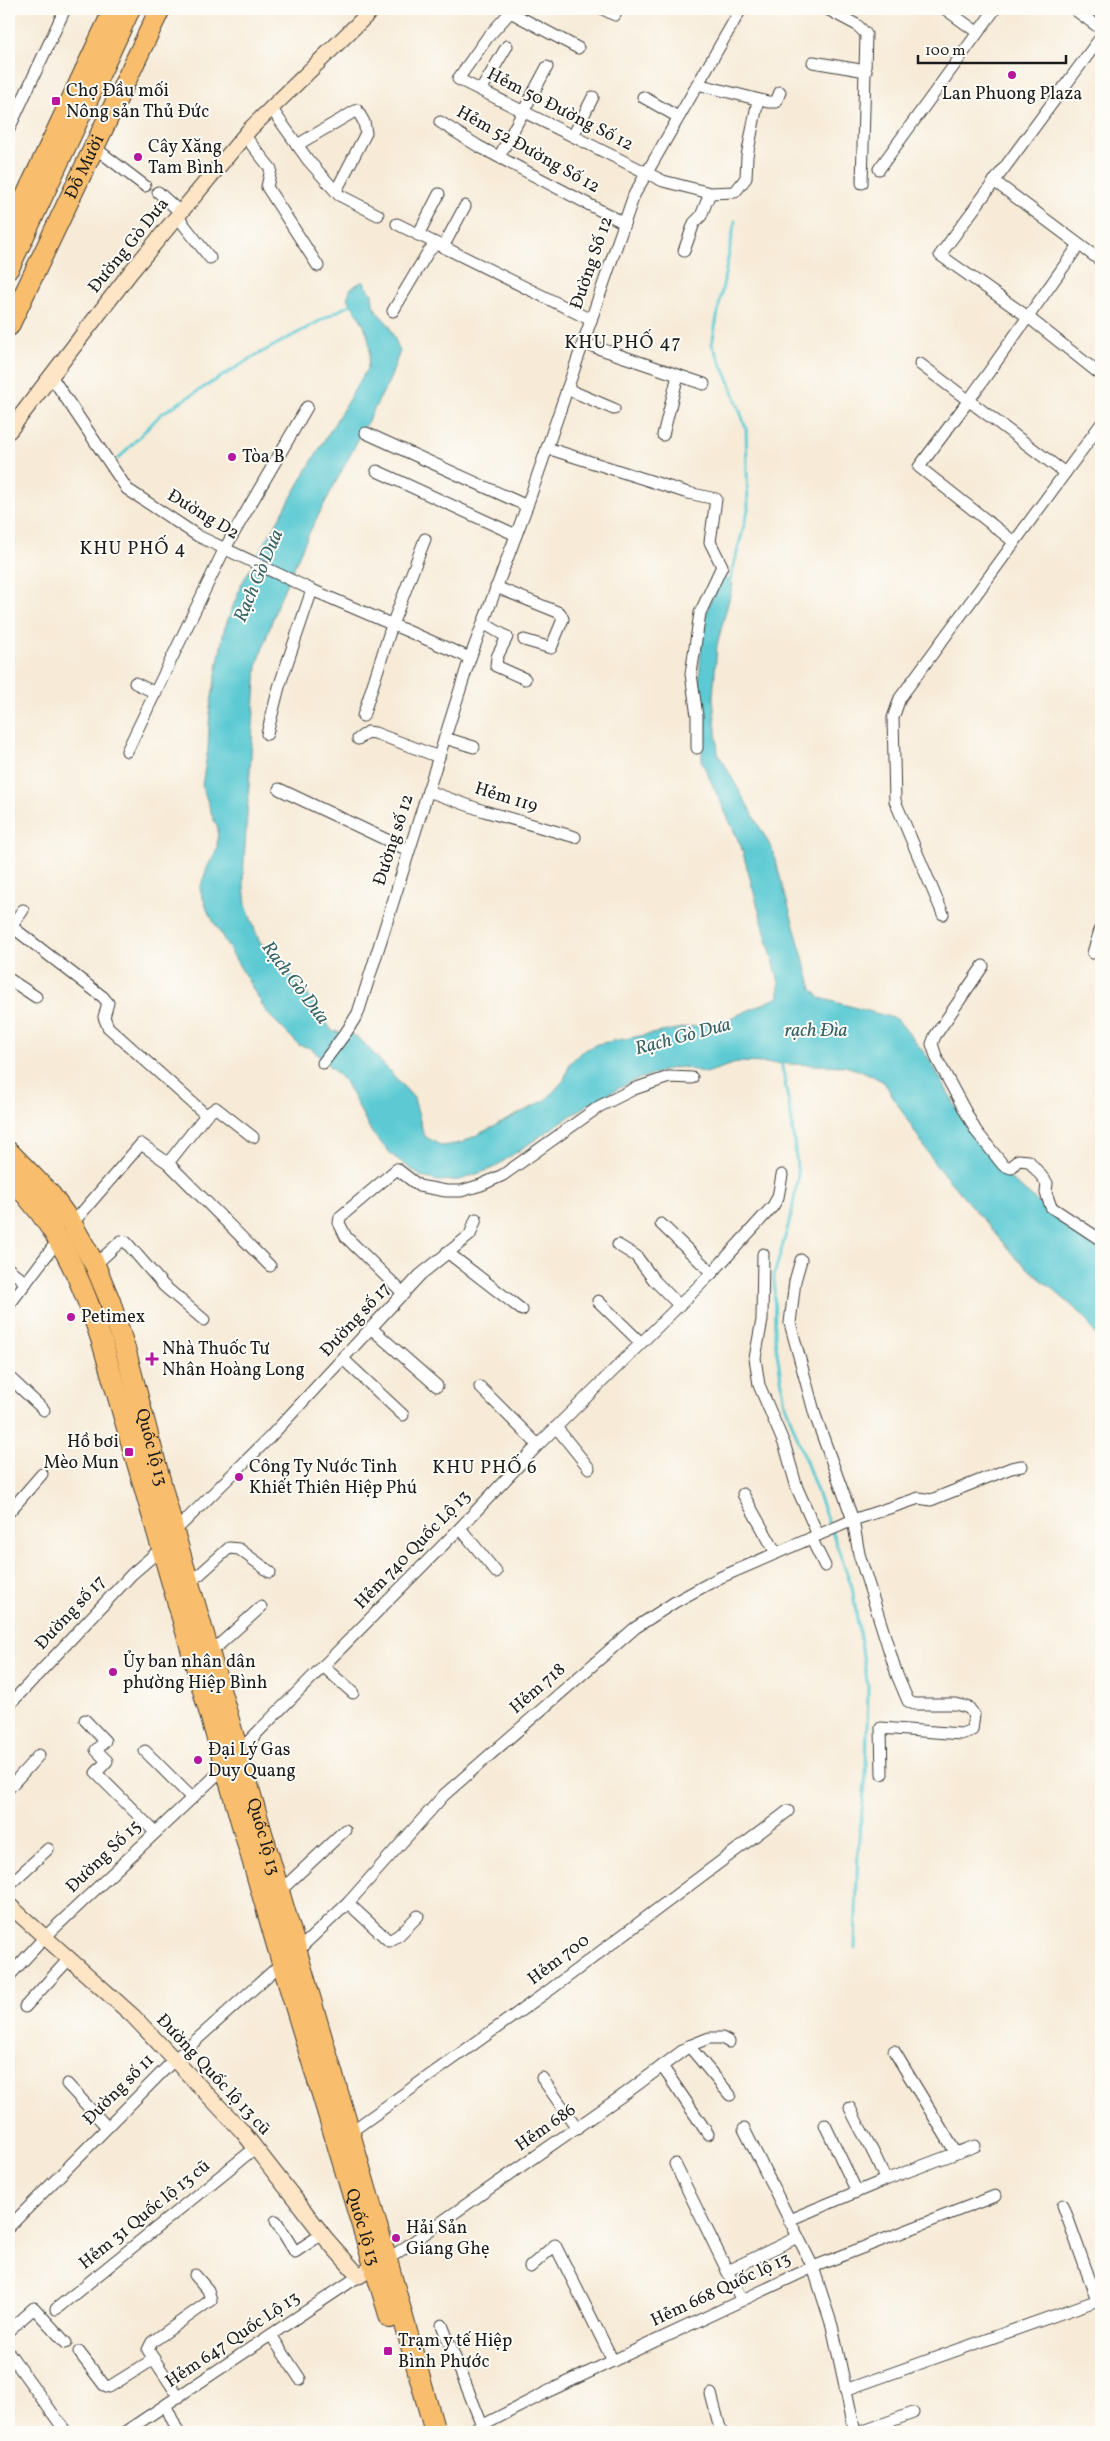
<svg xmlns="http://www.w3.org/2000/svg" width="1110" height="2441" font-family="Vollkorn,serif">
<rect width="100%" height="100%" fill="#fdfcf7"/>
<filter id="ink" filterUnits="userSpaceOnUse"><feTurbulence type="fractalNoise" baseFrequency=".02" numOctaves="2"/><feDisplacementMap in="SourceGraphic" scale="10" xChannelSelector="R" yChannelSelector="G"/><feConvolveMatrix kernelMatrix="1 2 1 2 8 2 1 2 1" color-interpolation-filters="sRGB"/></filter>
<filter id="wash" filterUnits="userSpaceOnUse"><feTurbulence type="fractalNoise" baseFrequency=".0096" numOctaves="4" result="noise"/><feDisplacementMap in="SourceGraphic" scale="20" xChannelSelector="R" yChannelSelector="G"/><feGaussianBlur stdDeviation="1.12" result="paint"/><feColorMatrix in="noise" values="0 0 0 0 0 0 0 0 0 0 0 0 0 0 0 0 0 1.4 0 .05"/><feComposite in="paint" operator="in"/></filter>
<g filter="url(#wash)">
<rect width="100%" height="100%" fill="#f7ebd8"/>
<path fill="#5dcad3" stroke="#3c7378" d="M363,281L372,294L373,304L378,313L389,325L400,351L390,379L309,533L278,603L257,666L243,875L246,905L259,941L301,985L332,1031L351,1034L361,1040L414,1098L424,1136L442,1146L461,1143L546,1100L564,1080L570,1063L580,1053L597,1044L726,1020L779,997V982L741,846L702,762V720L699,685L702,632L708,607L722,575L733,584L717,645L713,697L718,753L772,849L812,989L820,998L897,1019L930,1060L966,1125L1012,1180L1058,1219L1101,1248V1351V1343L1084,1316L1016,1258L935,1164L884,1082L865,1072L845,1066L739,1062L706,1073L683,1067L672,1068L633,1081L585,1106L493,1168L460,1180L438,1181L422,1177L392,1155L372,1133L346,1083L311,1048L299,1045L267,1013L208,912L200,889L207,868L217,849L218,828L213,818L202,785L208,749L210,708L224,630L241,585L312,461L367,369C375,339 364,323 347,298L351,288Z"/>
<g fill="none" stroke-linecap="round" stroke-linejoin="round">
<g stroke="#5dcad3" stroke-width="3">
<polyline points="118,459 161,414 253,357 353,303"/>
<polyline points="729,584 748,510 746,428 730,383 712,344 735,221"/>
<polyline points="781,1060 791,1116 798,1176 792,1212 774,1276 775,1339 785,1404 852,1587 868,1687 866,1775 858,1847 855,1948"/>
</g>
</g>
</g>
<g filter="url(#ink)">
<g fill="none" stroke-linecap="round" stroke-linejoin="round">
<defs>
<g id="street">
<polyline points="513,9 487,38 458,79 663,181 710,193 735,192 746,178 747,156 758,100"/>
<polyline points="603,9 615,15"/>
<polyline points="827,9 857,25 866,34 862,183"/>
<polyline points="945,9 977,32"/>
<polyline points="1074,9 1101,29"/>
<polyline points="510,12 578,48"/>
<polyline points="1101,37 940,255 1028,317 1101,375"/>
<polyline points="813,62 866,71"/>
<polyline points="697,84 768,102 776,102 780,92"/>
<polyline points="481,90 507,46"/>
<polyline points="643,97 678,117"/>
<polyline points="271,108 308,160 339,195 378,215"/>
<polyline points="440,122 478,146 624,223"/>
<polyline points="9,129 65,9"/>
<polyline points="244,135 271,169 267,187 318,266"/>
<polyline points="573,136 593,97"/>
<polyline points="90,144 145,186"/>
<polyline points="297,145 357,110 364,122 366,133 336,191"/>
<polyline points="499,157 547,67"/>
<polyline points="879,169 995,9"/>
<polyline points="994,181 1101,261"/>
<polyline points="158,192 180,212"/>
<polyline points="177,216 210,258"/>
<polyline points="397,224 591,320"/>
<polyline points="418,235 439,194"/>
<polyline points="443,247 465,206"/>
<polyline points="684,251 694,223 701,216 710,193"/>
<polyline points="393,311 428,252 436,244"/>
<polyline points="583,343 704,384"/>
<polyline points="920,364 1065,473"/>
<polyline points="51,376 127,489 198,536 312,590 470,658"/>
<polyline points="567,389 614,409"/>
<polyline points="366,433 527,506"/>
<polyline points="663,435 678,375"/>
<polyline points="547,448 688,493 716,499 710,542 722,566 700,613 691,674 697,716 697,748"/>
<polyline points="377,471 516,535"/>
<polyline points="1014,542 919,467 969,400 1079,245"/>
<polyline points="496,587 560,613 563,619 551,648 524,640"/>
<polyline points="483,623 507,637 497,657 496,666 525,679"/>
<polyline points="135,683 156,693"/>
<polyline points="363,716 392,625 425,539"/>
<polyline points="267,734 279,687 312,590"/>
<polyline points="445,738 474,747"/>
<polyline points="358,739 368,732 375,733 439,757"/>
<polyline points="127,751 224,550 307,407"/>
<polyline points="279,789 408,850"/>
<polyline points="428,791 484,811 575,837"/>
<polyline points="943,914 895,801 893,718 900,698 1101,424"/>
<polyline points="11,926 103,997 108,1003 104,1017 108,1027 206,1115"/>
<polyline points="9,930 23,910"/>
<polyline points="1093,953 1101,927"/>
<polyline points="983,966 935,1036 932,1044 937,1059 976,1131 1003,1165 1011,1168 1018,1160 1029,1161 1047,1183 1046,1193 1051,1207 1101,1240"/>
<polyline points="9,979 36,997"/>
<polyline points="323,1063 347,1031 358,1013 470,658 527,506 634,195 741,9"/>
<polyline points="168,1163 206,1115 216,1108 253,1137"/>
<polyline points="72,1224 141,1144 168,1163 270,1266"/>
<polyline points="661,1224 712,1273"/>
<polyline points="618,1245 636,1256 654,1280 679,1305"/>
<polyline points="447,1252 522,1310"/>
<polyline points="763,1254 762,1320 755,1358 759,1385 785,1446 797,1488 818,1535"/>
<polyline points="801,1260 795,1281 790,1323 815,1415 853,1520 859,1554 897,1675 908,1701 914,1704 956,1704 969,1708 974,1715 972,1730 961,1734 881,1728 882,1774"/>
<polyline points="95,1265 121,1241 126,1242 164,1286 204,1320"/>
<polyline points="9,1269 26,1283"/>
<polyline points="404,1294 346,1237 339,1223 340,1217 397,1169 419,1186 446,1191 461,1191 481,1185 503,1175 600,1106 634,1089 669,1077 692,1078"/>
<polyline points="598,1301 641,1343"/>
<polyline points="9,1305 59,1239"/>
<polyline points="372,1329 437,1386"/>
<polyline points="343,1359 403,1415"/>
<polyline points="9,1377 44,1410"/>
<polyline points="480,1387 538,1445"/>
<polyline points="556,1427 589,1468"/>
<polyline points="743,1494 776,1553"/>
<polyline points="9,1512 42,1474"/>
<polyline points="460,1528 496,1572"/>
<polyline points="174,1532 270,1437 420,1275 470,1235 476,1219"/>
<polyline points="811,1538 825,1566"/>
<polyline points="189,1584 229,1548 239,1549 270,1572"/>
<polyline points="210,1653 261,1607"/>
<polyline points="323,1666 353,1693"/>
<polyline points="9,1705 132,1574 162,1548"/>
<polyline points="85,1720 105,1741 96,1750 107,1761 96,1773 155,1832"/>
<polyline points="145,1751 192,1798"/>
<polyline points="239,1751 460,1528 538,1445 712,1273 773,1206 778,1197 782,1175"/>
<polyline points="9,1788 39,1755"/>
<polyline points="9,1885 48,1849"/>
<polyline points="279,1892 345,1830"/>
<polyline points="348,1903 389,1941 399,1935 418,1916"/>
<polyline points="296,1952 348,1903 444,1795 635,1628 675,1602 719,1578 853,1520 919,1498 931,1500 1011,1468 1022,1466"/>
<polyline points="9,1976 45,1937 226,1766"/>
<polyline points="25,2007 69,1959"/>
<polyline points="689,2046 730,2095"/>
<polyline points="894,2051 956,2153"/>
<polyline points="662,2066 708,2134"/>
<polyline points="542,2078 577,2128"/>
<polyline points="67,2084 107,2127"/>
<path d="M850,2108C861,2133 877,2154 885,2180"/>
<polyline points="825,2125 857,2192"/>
<polyline points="744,2129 813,2267 832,2326 855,2432"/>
<polyline points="349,2133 551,1989 788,1811"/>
<polyline points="675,2164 741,2299"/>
<polyline points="1063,2205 1097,2300"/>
<polyline points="789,2220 885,2180 975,2146"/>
<polyline points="276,2221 295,2252 322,2234"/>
<polyline points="9,2227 174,2060 282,1963"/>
<polyline points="387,2260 626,2093 689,2046 709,2038 722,2038 729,2042"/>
<polyline points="530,2267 555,2245 613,2361"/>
<polyline points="727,2271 798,2237"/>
<polyline points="56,2309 255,2148"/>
<polyline points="442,2325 482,2425"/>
<polyline points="9,2330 34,2308 66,2343"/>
<polyline points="271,2335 300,2379"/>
<polyline points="79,2352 104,2385 109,2387 154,2359"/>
<polyline points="9,2353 66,2432"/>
<polyline points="845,2390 1101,2299"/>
<polyline points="711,2394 721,2432"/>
<polyline points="179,2397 148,2350 152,2342 211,2300 208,2290 195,2275"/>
<polyline points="166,2406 178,2432"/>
<polyline points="125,2432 359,2276"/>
<polyline points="470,2432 551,2390 813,2267 995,2196"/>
<polyline points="861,2432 913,2413"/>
</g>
<g id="secondary">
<polyline points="9,431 130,273 250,129 373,9"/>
<polyline points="9,1905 133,2016 242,2131 327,2240 359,2276 373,2267"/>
</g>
<g id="highway">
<polyline points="9,232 114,9"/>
<polyline points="9,268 130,9"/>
<path id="s1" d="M9,326L160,9"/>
<path id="s2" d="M9,1152L51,1195L72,1224L95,1265L110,1301L126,1352L174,1532L387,2260L435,2432"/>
<path id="s3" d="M9,1177C58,1225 81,1278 102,1342L282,1963L390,2318"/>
</g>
</defs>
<use href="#street" stroke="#3d3b38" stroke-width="13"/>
<use href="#secondary" stroke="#3d3b38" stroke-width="17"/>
<use href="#highway" stroke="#3d3b38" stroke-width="22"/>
<use href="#street" stroke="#fff" stroke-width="11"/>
<use href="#secondary" stroke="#fde5c5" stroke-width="15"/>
<use href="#highway" stroke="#f9be6d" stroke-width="20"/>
</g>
</g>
<g fill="#b5179e" stroke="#fdfcf7" stroke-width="2">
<circle cx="1012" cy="75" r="5"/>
<rect x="51" y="96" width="10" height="10" rx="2.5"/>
<circle cx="138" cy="157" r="5"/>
<circle cx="232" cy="457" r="5"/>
<circle cx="71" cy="1317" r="5"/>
<path d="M149.5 1351.5h5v5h5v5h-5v5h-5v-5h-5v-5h5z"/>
<rect x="124" y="1447" width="10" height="10" rx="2.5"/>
<circle cx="239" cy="1477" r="5"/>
<circle cx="113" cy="1672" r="5"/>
<circle cx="198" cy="1760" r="5"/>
<circle cx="396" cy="2238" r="5"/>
<rect x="383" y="2346" width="10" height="10" rx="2.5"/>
</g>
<g text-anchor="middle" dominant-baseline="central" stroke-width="4" stroke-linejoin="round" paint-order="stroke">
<g font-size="18" fill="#1c1c1c" stroke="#fdfcf7" text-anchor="start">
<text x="66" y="91">Chợ Đầu mối<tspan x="66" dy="21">Nông sản Thủ Đức</tspan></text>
<text x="1012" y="94" text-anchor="middle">Lan Phuong Plaza</text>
<text x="148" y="147">Cây Xăng<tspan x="148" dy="21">Tam Bình</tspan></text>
<text x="242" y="457">Tòa B</text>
<text x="81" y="1317">Petimex</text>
<text x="162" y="1349">Nhà Thuốc Tư<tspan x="162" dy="21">Nhân Hoàng Long</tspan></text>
<text x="119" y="1442" text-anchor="end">Hồ bơi<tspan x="119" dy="21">Mèo Mun</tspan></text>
<text x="249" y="1467">Công Ty Nước Tinh<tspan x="249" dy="21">Khiết Thiên Hiệp Phú</tspan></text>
<text x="123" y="1662">Ủy ban nhân dân<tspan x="123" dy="21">phường Hiệp Bình</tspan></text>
<text x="208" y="1750">Đại Lý Gas<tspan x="208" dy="21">Duy Quang</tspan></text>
<text x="406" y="2228">Hải Sản<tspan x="406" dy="21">Giang Ghẹ</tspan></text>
<text x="398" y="2341">Trạm y tế Hiệp<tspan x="398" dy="21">Bình Phước</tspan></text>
</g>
<g font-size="18" fill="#1c1c1c" stroke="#fdfcf7">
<text transform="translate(560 110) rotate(27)">Hẻm 50 Đường Số 12</text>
<text transform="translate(528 150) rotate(29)">Hẻm 52 Đường Số 12</text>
<text stroke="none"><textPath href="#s1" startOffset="176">Đỗ Mười</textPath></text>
<text transform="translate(129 246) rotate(-51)">Đường Gò Dưa</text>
<text transform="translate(592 263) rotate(-71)">Đường Số 12</text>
<text transform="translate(203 515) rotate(31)">Đường D2</text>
<text transform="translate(506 798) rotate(17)">Hẻm 119</text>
<text transform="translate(394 840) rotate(-72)">Đường số 12</text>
<text transform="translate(356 1320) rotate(-47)">Đường số 17</text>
<text stroke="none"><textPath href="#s2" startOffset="334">Quốc lộ 13</textPath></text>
<text transform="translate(413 1550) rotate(-46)">Hẻm 740 Quốc Lộ 13</text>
<text transform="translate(71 1613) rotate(-47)">Đường số 17</text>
<text transform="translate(538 1689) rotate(-41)">Hẻm 718</text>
<text stroke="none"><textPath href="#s2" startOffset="739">Quốc lộ 13</textPath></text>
<text transform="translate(104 1857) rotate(-44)">Đường Số 15</text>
<text transform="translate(559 1960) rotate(-37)">Hẻm 700</text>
<text transform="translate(213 2075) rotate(47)">Đường Quốc lộ 13 cũ</text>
<text transform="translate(119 2090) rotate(-45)">Đường số 11</text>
<text transform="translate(546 2128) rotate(-35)">Hẻm 686</text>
<text transform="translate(145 2215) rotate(-39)">Hẻm 31 Quốc lộ 13 cũ</text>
<text stroke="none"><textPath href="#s3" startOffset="1114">Quốc lộ 13</textPath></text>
<text transform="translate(721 2290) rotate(-25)">Hẻm 668 Quốc lộ 13</text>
<text transform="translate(233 2340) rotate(-34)">Hẻm 647 Quốc Lộ 13</text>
</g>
<g font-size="19" letter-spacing="1" fill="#1c1c1c" stroke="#fdfcf7">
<text x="623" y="343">KHU PHỐ 47</text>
<text x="133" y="549">KHU PHỐ 4</text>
<text x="485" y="1468">KHU PHỐ 6</text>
</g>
<g font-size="19" font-style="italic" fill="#366265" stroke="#fdfcf7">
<text transform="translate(259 576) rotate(-67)">Rạch Gò Dưa</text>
<text transform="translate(295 983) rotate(53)">Rạch Gò Dưa</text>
<text x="816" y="1031">rạch Đìa</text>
<text transform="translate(683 1037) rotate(-15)">Rạch Gò Dưa</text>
</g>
</g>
<rect width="1110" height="2441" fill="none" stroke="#fdfcf7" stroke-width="30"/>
<path d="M918 55v8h148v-8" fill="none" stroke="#1c1c1c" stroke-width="2.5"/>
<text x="925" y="55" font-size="15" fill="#1c1c1c" stroke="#fdfcf7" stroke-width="4" paint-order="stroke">100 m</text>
</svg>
